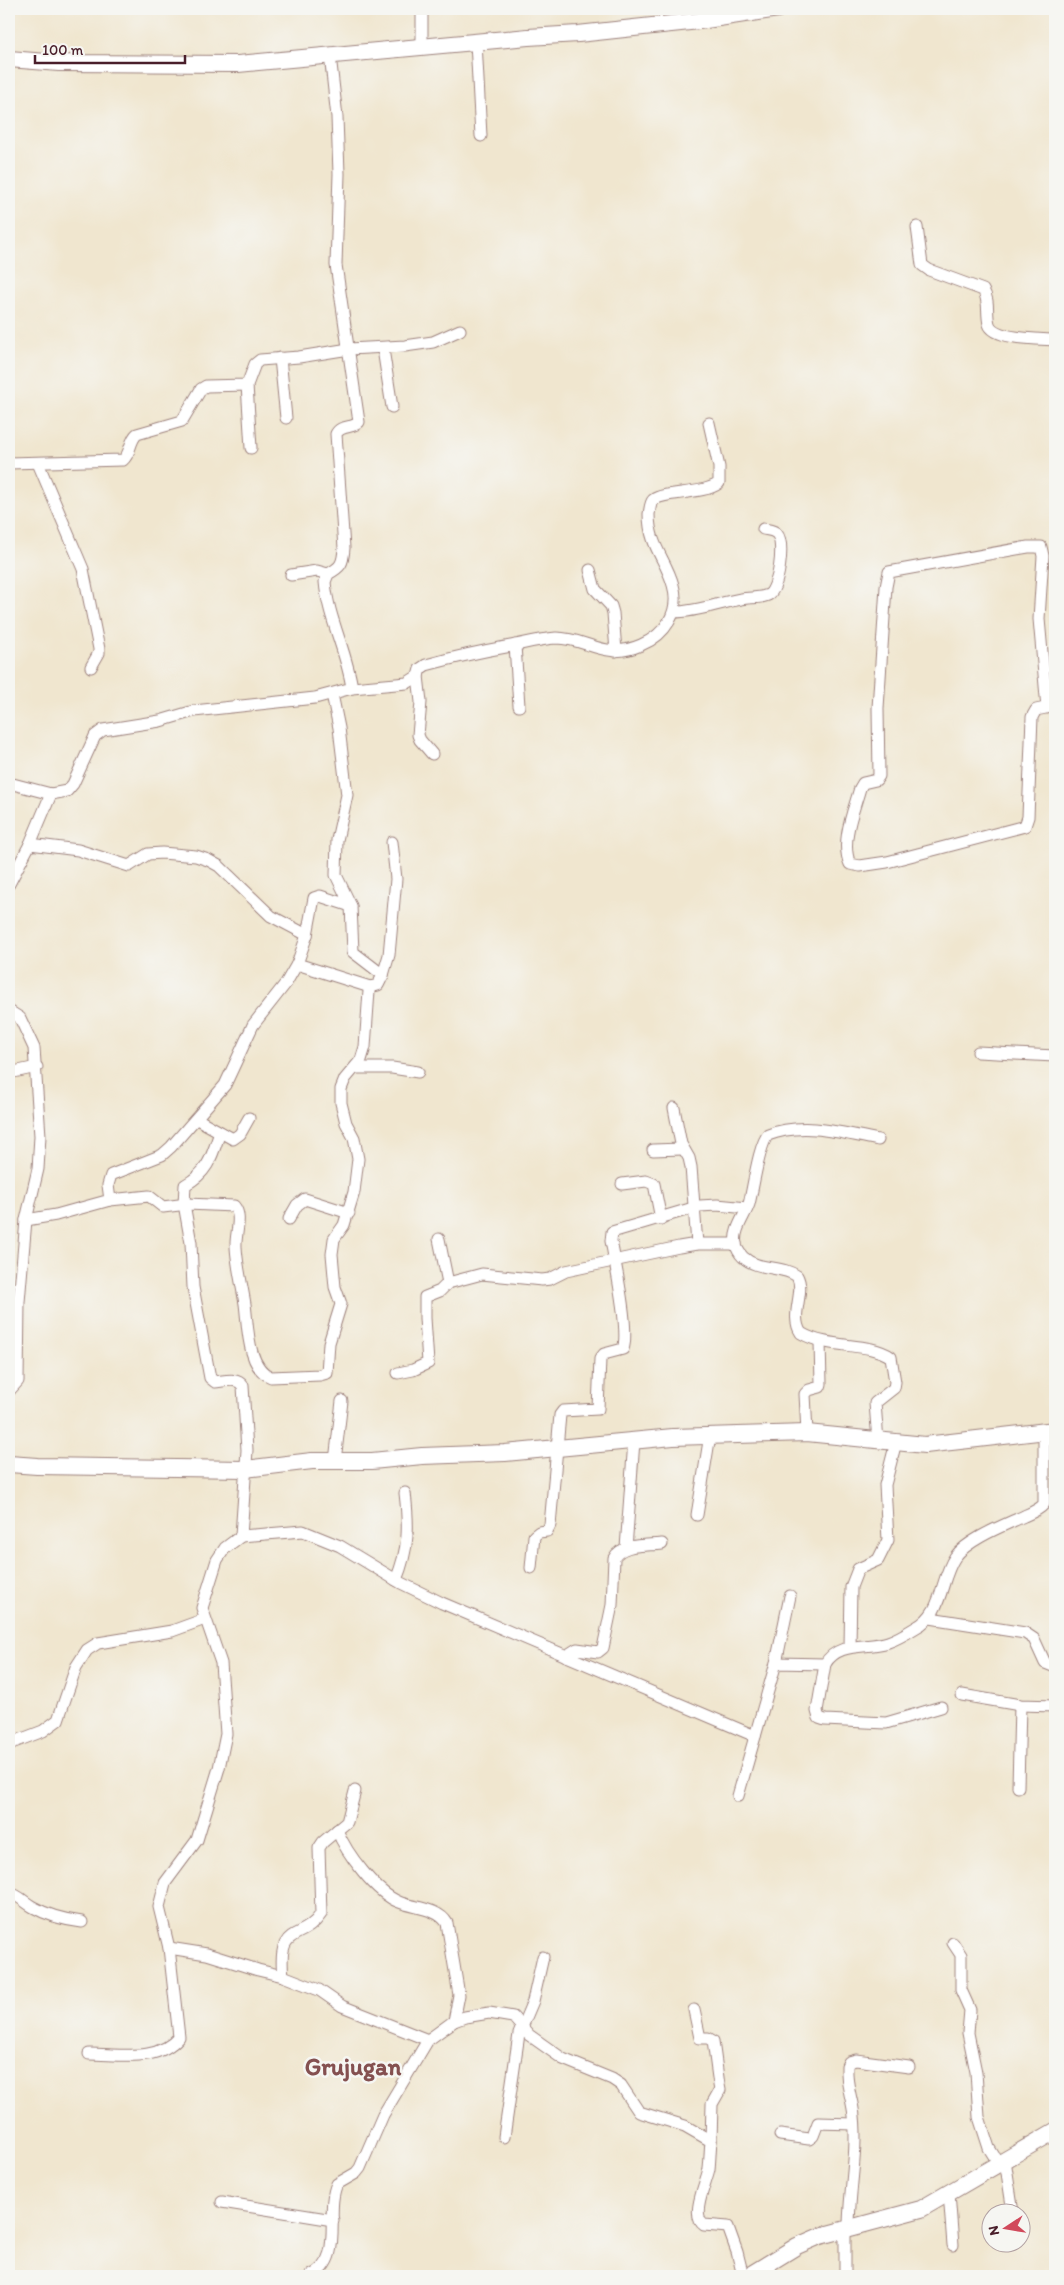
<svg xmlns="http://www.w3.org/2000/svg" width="1064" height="2285" font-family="Itim,sans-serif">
<rect width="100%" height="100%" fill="#f6f6f2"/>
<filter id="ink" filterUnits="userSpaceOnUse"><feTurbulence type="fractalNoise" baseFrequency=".02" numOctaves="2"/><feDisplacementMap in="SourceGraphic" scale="10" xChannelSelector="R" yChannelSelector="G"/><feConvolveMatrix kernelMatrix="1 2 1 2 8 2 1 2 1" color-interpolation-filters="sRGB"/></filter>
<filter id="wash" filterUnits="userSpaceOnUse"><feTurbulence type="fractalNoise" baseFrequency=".0096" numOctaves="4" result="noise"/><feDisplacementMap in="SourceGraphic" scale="20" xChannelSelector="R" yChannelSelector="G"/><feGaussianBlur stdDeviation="1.12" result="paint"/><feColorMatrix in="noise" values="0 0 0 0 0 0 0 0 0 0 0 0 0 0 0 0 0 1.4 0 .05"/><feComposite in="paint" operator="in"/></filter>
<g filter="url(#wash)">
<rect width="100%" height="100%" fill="#f0e6cf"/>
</g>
<g filter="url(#ink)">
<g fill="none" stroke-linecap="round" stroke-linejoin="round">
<defs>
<g id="street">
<polyline points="422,9 422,47"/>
<polyline points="476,42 481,136"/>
<path d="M917,227L922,265L929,270L983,290C990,301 986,312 989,324C994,340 1041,339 1055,340"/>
<polyline points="383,349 392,407"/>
<polyline points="280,358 286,418"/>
<polyline points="247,385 251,448"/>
<path d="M9,463L123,460C131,454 129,441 137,434L182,421L201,389L206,386L247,385L255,364L260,360L299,357L349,349L405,346L433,342L460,330"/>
<polyline points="38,463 83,569 99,649 99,653 91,667"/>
<polyline points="590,570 595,589 611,606 613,613 616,651"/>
<polyline points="291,575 317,571 328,574"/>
<path d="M674,612C698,612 718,603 741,599C750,597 759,599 768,595C779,589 785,543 777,534C774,530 768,530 763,529"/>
<polyline points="515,645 519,706"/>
<polyline points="418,676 421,702 418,735 420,740 432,754"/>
<path d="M352,688L407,683L418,676L420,669L426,665C455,657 483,651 511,646C526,643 541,639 556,638C588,638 604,661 641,645C665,635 681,612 673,585C666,559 649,546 649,514C650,510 650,503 653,500C664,491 703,495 719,483V467L709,423"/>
<path d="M1047,708L1039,619L1043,556L1041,547H1028L889,572L886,587L878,708L879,776L876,780L863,783L860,788C854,810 840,842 850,864L860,866L887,862L1025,826L1028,817L1032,717L1036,710L1055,706"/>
<path d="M9,783L51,794L67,791L73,784L95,736L103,730L160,721L194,711L315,698L352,688C347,652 328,618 325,582L328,574C341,567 343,564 344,548L336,434C341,424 353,429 359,422L336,265L339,174L337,117L330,55"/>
<polyline points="30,844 51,794"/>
<polyline points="9,884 30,844 78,850 129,866 148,854 162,853 196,856 208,860 219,866 271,916 307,935"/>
<polyline points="297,964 370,987"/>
<polyline points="383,975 389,955 396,879 392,842"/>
<polyline points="9,1011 20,1018 34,1048 40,1136 38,1169 26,1220 19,1302 18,1381 9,1391"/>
<polyline points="978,1052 1055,1056"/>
<polyline points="356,1068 392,1068 418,1072"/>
<polyline points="9,1073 37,1067"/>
<polyline points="674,1108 681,1144 689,1158 691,1167 697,1244"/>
<polyline points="197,1119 233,1139 240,1134 249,1118"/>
<path d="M878,1140C843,1133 803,1121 768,1135C759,1144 753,1189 749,1204C745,1216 733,1230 736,1244C736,1248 740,1254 743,1257C758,1271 782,1265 797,1276C806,1292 789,1315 801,1333C830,1350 867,1341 891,1357L895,1382L894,1388L875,1403L878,1441"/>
<polyline points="653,1150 682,1149"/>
<polyline points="622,1184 646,1181 654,1184 661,1219"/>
<path d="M110,1200L149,1196L163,1207L187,1204L234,1206C243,1216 235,1234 236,1247C237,1266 242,1285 245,1304C248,1325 247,1368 271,1377L320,1375L327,1373L329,1343L341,1304L335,1287L332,1254L334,1239L344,1225L354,1192L358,1159L354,1138L346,1123L341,1103V1089L345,1079L361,1060L365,1047L369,991L370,987L378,985L383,975L353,952L351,906"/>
<polyline points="289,1219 297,1205 305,1199 349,1213"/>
<polyline points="26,1220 56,1215 110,1200 108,1185 111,1175 162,1155 171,1147 225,1085 253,1025 286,983 297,964 307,935 314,898 320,896 351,906 336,875 337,840 347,795 339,728 332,694"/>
<polyline points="439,1239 448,1283"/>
<polyline points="398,1373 413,1370 428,1363 425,1318 425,1297 440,1291 448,1283 482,1274 542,1280 550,1279 566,1271 679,1247 697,1244 736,1244"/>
<polyline points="807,1433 805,1394 809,1390 820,1387 821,1384 820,1342"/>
<polyline points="335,1461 342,1401"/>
<polyline points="697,1515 710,1435"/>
<polyline points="241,1536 303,1531 340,1546 401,1583 442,1603 755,1736"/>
<polyline points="626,1548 634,1441"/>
<path d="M531,1568L534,1536L539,1532L547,1531L550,1525L560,1415L563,1411L598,1409L600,1359L604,1354L623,1349C630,1332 615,1262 611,1241L612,1232L700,1206L717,1205L747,1208"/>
<path d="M396,1580C409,1548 409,1527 405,1493"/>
<polyline points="930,1618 1025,1633 1034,1639 1045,1663 1055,1667"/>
<polyline points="850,1647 851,1587 858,1569 878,1560 888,1540 885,1485 896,1442"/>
<path d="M566,1656L577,1649L598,1652L603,1648L612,1605L614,1558C622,1543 647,1546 662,1544"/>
<polyline points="776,1663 790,1596"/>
<polyline points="825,1664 817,1711 819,1718 825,1720 886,1723 941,1707"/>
<polyline points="962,1695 1020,1705 1055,1706"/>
<polyline points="9,1744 43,1731 58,1720 76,1667 87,1650 98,1643 172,1631 205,1619"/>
<polyline points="1018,1787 1020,1705"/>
<path d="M738,1796L776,1663L825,1664C838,1641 867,1649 888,1642C897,1639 907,1633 915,1628C944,1613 939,1581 955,1557C968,1539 1005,1525 1024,1516C1031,1513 1039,1510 1044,1504V1431"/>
<path d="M337,1830C346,1853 376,1893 399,1902C414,1908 438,1908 447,1923L459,1995L454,2021"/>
<path d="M9,1893C19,1895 24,1902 33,1907C47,1915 65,1920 82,1922"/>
<polyline points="953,1943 961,1955 961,1990 970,2010 968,2033 976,2072 979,2117 989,2148 999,2164"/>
<polyline points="169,1948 207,1954 258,1970 283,1976 319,1990 342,2006 428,2040"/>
<path d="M283,1976C277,1922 302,1943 321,1914L319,1848L323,1842L347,1822L355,1791"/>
<polyline points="694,2010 700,2038 708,2038 713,2041 719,2085 720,2090 712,2104 711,2141"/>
<path d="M89,2054C120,2054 157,2063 179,2037L169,1948L159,1907L165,1883L197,1840L219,1768L226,1734L221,1663L202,1608L217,1560L225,1548L241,1536L247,1450L243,1386C237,1377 225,1381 215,1382L210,1378L193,1287L191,1243L184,1204L185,1185C208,1173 212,1156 220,1132"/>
<polyline points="780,2135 809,2139 813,2136 818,2123 854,2124"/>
<polyline points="504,2137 519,2034 533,2001 543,1957"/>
<polyline points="1005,2160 1013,2212"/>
<polyline points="949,2193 953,2245"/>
<polyline points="222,2202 333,2220"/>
<path d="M849,2228C849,2191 858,2153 854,2116C852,2096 846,2088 847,2066L849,2062L856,2060L909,2067"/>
<path d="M310,2276C346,2261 324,2211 337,2184L356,2173L360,2168L383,2115L428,2040L454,2021L465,2017L489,2013L513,2017L529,2035L563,2059L612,2079L621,2085L639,2112L685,2126L711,2141C710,2151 710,2160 709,2169C706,2183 690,2216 704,2225L728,2227L737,2252L743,2276"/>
<polyline points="845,2276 845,2229"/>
</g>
<g id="secondary">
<polyline points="9,59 59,63 238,64 528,37 578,34 699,21 778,9"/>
<polyline points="9,1464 37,1466 245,1469 312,1461 372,1461 422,1456 505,1453 673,1437 807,1433 925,1445 1055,1430"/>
<polyline points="748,2276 797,2246 820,2236 921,2209 1055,2131"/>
</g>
</defs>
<use href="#street" stroke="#9d827d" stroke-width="13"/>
<use href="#secondary" stroke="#9d827d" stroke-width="18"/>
<use href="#street" stroke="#fff" stroke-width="11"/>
<use href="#secondary" stroke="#fff" stroke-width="16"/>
</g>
</g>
<g text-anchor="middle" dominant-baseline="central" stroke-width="5" stroke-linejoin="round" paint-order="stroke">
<g font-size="24" font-weight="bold" fill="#845050" stroke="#f6f6f2">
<text x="353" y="2066">Grujugan</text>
</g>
</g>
<rect width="1064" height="2285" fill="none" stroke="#f6f6f2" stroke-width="30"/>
<g transform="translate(1006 2228) rotate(258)"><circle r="24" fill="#f6f6f2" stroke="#b1a0a2"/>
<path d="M0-4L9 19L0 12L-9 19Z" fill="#d1495b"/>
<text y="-8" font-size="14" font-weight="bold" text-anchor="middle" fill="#4a1f2b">N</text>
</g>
<path d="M35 55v8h150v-8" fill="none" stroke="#4a1f2b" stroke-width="2.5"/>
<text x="42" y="55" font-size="15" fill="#4a1f2b" stroke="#f6f6f2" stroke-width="4" paint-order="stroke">100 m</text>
</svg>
